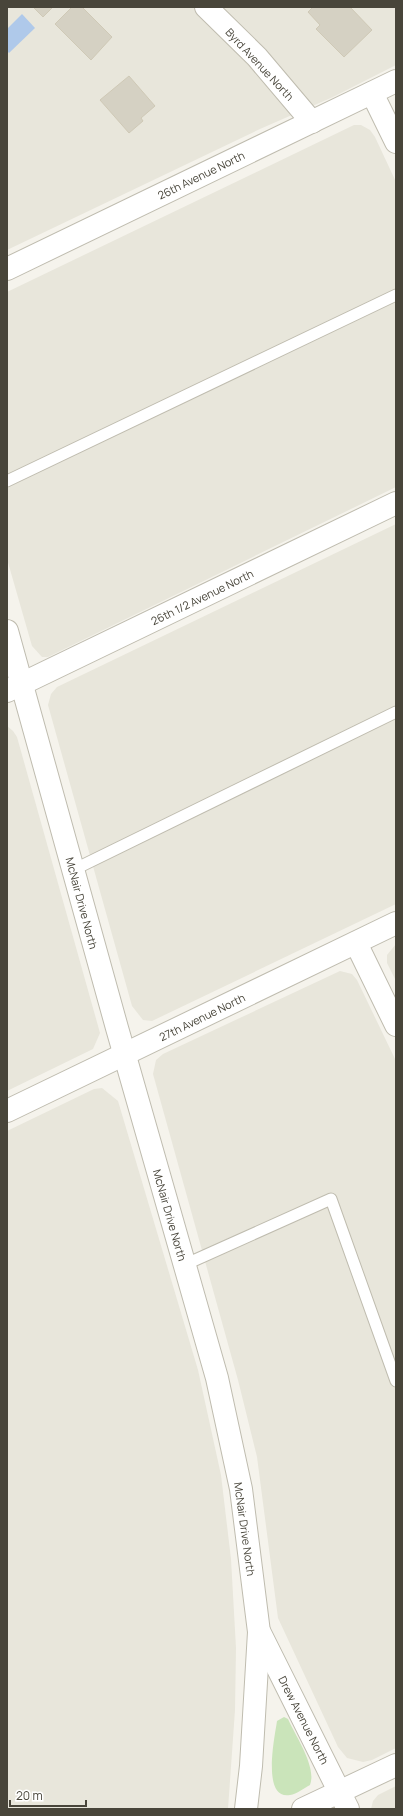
<svg xmlns="http://www.w3.org/2000/svg" width="403" height="1816" font-family="Manrope,sans-serif">
<rect width="100%" height="100%" fill="#f5f3ec"/>
<g fill="#e8e6db">
<polygon points="7,7 396,7 396,65 333,97 260,129 7,250"/>
<polygon points="354,125 361,125 370,130 375,137 396,182 396,487 48,657 42,657 32,646 7,559 7,292"/>
<polygon points="396,524 396,904 152,1021 143,1020 132,1006 48,705 51,694 57,687"/>
<polygon points="7,726 13,731 17,737 100,1033 93,1049 7,1091"/>
<polygon points="396,944 396,981 387,963 387,955"/>
<polygon points="340,971 352,974 357,980 396,1061 396,1748 372,1760 363,1762 347,1758 338,1747 278,1618 257,1457 238,1380 153,1074 156,1060 163,1054"/>
<polygon points="102,1088 118,1101 198,1370 221,1475 231,1559 236,1648 235,1710 228,1809 7,1809 7,1131 94,1089"/>
<polygon points="396,1786 396,1809 371,1809 373,1801 378,1795"/>
</g>
<path fill="#cae4ba" d="M284,1717L288,1719C296,1737 317,1767 310,1785C304,1788 297,1794 290,1795C261,1800 275,1736 277,1721Z"/>
<polygon fill="#afc9ea" points="22,14 35,28 9,53 7,51 7,29"/>
<g fill="#d5d1c3" stroke="#cfc9b6">
<polygon points="33,7 53,7 43,17"/>
<polygon points="72,7 82,7 112,37 91,60 55,24"/>
<polygon points="313,7 350,7 372,30 344,57 316,29 320,25 308,12"/>
<polygon points="129,76 155,106 141,118 143,121 129,133 100,100"/>
</g>
<g fill="none" stroke-linecap="round" stroke-linejoin="round">
<defs>
<g id="service">
<polyline points="7,481 396,295"/>
<polyline points="73,870 396,712"/>
<polyline points="184,1265 331,1199 396,1381"/>
</g>
<g id="minor">
<polyline points="206,7 257,57 312,122"/>
<polyline points="372,93 396,142"/>
<polyline points="7,269 396,81"/>
<polyline points="7,631 117,1028 217,1378 241,1489 259,1632 251,1766 246,1809"/>
<polyline points="7,691 396,503"/>
<polyline points="356,943 396,1025"/>
<polyline points="7,1111 396,923"/>
<polyline points="260,1633 348,1809"/>
<polyline points="303,1809 396,1765"/>
</g>
</defs>
<use href="#service" stroke="#bfbcaf" stroke-width="13"/>
<use href="#minor" stroke="#bfbcaf" stroke-width="24"/>
<use href="#service" stroke="#fff" stroke-width="11"/>
<use href="#minor" stroke="#fff" stroke-width="22"/>
</g>
<g text-anchor="middle" dominant-baseline="central" stroke-width="3" stroke-linejoin="round" paint-order="stroke">
<g font-size="11" fill="#48453a" stroke="#fff">
<text transform="translate(260 64) rotate(47)">Byrd Avenue North</text>
<text transform="translate(201 175) rotate(-26)">26th Avenue North</text>
<text transform="translate(202 597) rotate(-26)">26th 1/2 Avenue North</text>
<text transform="translate(82 903) rotate(75)">McNair Drive North</text>
<text transform="translate(202 1017) rotate(-26)">27th Avenue North</text>
<text transform="translate(170 1215) rotate(74)">McNair Drive North</text>
<text transform="translate(245 1529) rotate(82)">McNair Drive North</text>
<text transform="translate(304 1720) rotate(63)">Drew Avenue North</text>
</g>
</g>
<rect width="403" height="1816" fill="none" stroke="#48453a" stroke-width="16"/>
<path d="M10 1800v6h76v-6" fill="none" stroke="#48453a" stroke-width="2"/>
<text x="16" y="1800" font-size="12" fill="#48453a" stroke="#ffffff" stroke-width="3" paint-order="stroke">20 m</text>
</svg>
